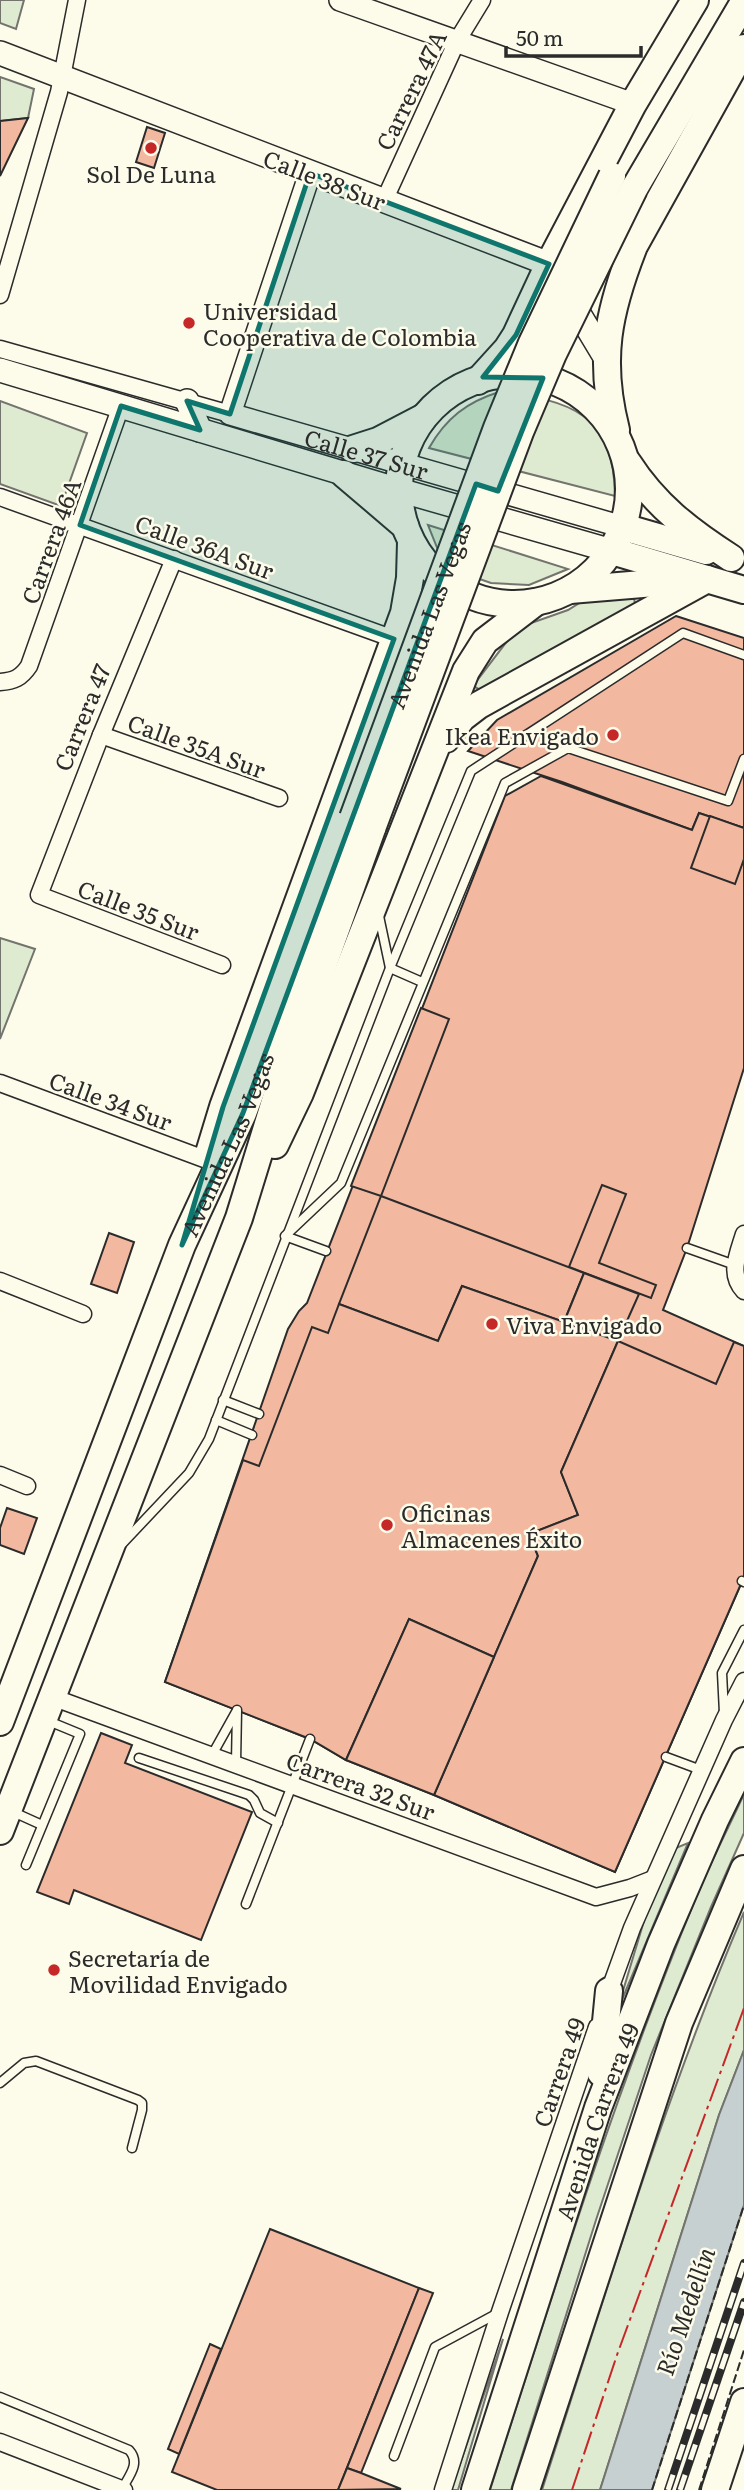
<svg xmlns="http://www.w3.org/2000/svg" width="744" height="2490" font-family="Literata,serif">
<rect width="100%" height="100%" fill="#fdfbea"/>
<g fill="#deebd1" stroke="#74746e" stroke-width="2">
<polygon points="0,0 24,0 16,29 0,23"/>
<polygon points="0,77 34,89 28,118 0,121"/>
<path d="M499,392C571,400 614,414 615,496L429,448C446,418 467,402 499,392Z"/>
<polygon points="0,401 87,433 61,506 0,484"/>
<polygon points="428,525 568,569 529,585 491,583 459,572 438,550"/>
<polygon points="633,592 636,610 484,692 473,686 517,628 568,610 589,597"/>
<polygon points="0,938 35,949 0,1039"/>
<path d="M744,1794V1833L711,1907L651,2055L596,2220L511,2490H490C553,2293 614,2096 693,1905C708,1867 727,1831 744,1794Z"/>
<polygon points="688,1843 616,2014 647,1911 671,1850"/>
<path d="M744,1912V2050L719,2115L600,2490H542C605,2296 664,2099 744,1912Z"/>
<polygon points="503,2339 458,2490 451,2490"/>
</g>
<polygon fill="#c7d0d0" stroke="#74746e" stroke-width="2" points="744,2050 744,2205 652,2490 600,2490 719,2115"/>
<g fill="#f2b8a0" stroke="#2b2b2b" stroke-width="2">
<polygon points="28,118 0,176 0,121"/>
<polygon points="147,127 165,133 154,168 136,162"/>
<polygon points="676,616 744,638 744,828 699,813 692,830 562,782 468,751 497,720"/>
<polygon points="541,776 692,830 699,813 744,828 744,1068 687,1248 663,1310 744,1346 744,1577 615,1872 434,1795 346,1760 310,1739 165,1682 288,1329 299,1311 307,1303 505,796"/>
<polygon points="710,816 744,828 744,859 735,884 691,868"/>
<polygon points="421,1008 449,1019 381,1196 351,1186"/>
<polygon points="602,1185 626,1194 599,1263 656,1285 651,1298 569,1267"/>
<polygon points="381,1196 584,1273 564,1322 462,1286 438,1341 339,1304"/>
<polygon points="109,1233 134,1242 117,1293 91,1284"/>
<polygon points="584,1273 639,1294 618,1341 564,1322"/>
<polygon points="462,1286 618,1341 561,1472 578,1515 529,1534 538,1556 494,1657 409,1619 346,1760 310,1739 165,1682 243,1460 259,1466 312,1327 328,1333 339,1304 438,1341"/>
<polygon points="618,1341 716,1384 734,1342 744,1346 744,1577 615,1872 434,1795 538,1556 529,1534 578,1515 561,1472"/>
<polygon points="7,1508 37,1518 24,1554 0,1545 0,1528"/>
<polygon points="409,1619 494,1657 434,1795 346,1760"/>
<polygon points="101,1733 132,1745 125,1763 252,1812 201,1940 74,1890 69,1904 37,1892"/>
<polygon points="270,2229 419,2288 338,2490 217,2490 172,2472"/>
<polygon points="419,2288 433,2293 361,2473 347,2468"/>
<polygon points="210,2344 221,2349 179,2454 168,2449"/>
<polygon points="347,2468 361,2473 401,2489 338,2490"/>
</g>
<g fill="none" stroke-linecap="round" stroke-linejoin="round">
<defs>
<g id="service">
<polyline points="379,916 390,968 422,982"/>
<polyline points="687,1248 735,1265"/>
<polyline points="326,1251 285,1236 341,1183 505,783 568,748 728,801 744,759"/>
<polyline points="223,1400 259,1414"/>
<polyline points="216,1420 252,1435"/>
<polyline points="122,1544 189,1473 209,1439 390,968 471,771 683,633 744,655"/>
<polyline points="742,1581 744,1582"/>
<polyline points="724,1713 722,1673 744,1630"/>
<polyline points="212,1755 236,1712"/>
<polyline points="666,1757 701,1770"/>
<polyline points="139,1758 249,1795 254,1800 260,1813 278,1823"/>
<polyline points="236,1763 237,1710"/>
<polyline points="11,1811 42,1825"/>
<polyline points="26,1865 80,1734 46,1720"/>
<polyline points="246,1904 310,1739"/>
<polyline points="0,2083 24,2063 36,2061 138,2100 142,2103 142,2110 132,2148"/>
<path d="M0,2397L129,2450C141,2463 129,2476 122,2489"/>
<polyline points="394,2456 435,2347 498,2313"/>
</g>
<g id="minor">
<polyline points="384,201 457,41 482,0"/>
<polyline points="0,295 59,92 77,0"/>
<polyline points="0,349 230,414"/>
<polyline points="0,497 394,639"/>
<polyline points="174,559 101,735 39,895 222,965"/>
<path d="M0,682C14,681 21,678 29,666L121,406"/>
<polyline points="101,735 279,798"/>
<polyline points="0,1083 207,1160"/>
<path d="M744,1234C738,1254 728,1274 744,1291"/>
<polyline points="0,1281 83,1314"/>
<polyline points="0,1475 27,1486"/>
<polyline points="52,1697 596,1897 630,1888 653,1879"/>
<polyline points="606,2000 632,1928 724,1720 744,1681"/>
<polyline points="0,2442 124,2490"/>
<polyline points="443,2490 500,2312 597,2027"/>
</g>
<g id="tertiary">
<polyline points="340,0 633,104"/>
<path id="s1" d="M310,173L230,414L623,527"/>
</g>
<g id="secondary">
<polyline points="0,53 549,264 605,357"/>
<polyline points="0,370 399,490 612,551"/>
<polyline points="187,401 200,430"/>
</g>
<g id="primary">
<polyline points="634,189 744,2"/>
<circle cx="514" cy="489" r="115"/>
<polyline points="478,381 507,349 516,335 549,264 633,104 695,0"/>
<path d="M616,430C598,360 608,312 634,246L744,48"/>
<polyline points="353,449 378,441 424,417"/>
<path d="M628,463C655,505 689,531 731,558"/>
<polyline points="344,474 405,526"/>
<polyline points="623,527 706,551"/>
<polyline points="612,551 744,590"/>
<polyline points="570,590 691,580"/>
<polyline points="446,739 462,718 479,705 707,579"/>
<polyline points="275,1145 300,1093 466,671 485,641 536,602"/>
<polyline points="209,1153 223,1107 404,613 410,578 411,542"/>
<path id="s2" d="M0,1722L182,1245L243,1113L353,818"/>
<polyline points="0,1831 239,1218 280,1085 373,826"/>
</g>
<g id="trunk">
<polyline points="601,2073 609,1991"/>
<path id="s3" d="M475,2490L598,2108L661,1944L715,1820L744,1761"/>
<polyline points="526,2490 679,2023 744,1869"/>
<polyline points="715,2490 744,2402"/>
</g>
</defs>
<use href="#service" stroke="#2b2b2b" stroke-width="11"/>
<use href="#minor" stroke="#2b2b2b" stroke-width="19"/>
<use href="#tertiary" stroke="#2b2b2b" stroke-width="24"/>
<use href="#secondary" stroke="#2b2b2b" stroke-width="26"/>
<use href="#primary" stroke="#2b2b2b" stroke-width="30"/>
<use href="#trunk" stroke="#2b2b2b" stroke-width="30"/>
<use href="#service" stroke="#fdfbea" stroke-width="8"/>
<use href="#minor" stroke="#fdfbea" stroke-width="16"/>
<use href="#tertiary" stroke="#fdfbea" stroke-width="21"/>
<use href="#secondary" stroke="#fdfbea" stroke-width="23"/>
<use href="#primary" stroke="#fdfbea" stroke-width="26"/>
<use href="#trunk" stroke="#fdfbea" stroke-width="26"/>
<defs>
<g id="rail">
<polyline points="668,2490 744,2263"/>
<polyline points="680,2490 744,2302"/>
</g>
</defs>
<use href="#rail" stroke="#2b2b2b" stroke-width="8"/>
<use href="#rail" stroke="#fdfbea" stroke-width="5" stroke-dasharray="16" stroke-linecap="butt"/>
<defs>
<g id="primary-bridge">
<path id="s4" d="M353,818L497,428L532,343L612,176"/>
<polyline points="373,826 520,432 553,354 634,189"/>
</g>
</defs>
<use href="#primary-bridge" stroke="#2b2b2b" stroke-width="30" stroke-linecap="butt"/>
<use href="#primary-bridge" stroke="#fdfbea" stroke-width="26"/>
<g stroke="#2b2b2b" stroke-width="2" stroke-dasharray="9 3.5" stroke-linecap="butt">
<polyline points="652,2490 744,2205"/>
<polyline points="699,2490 744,2350"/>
</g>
<polyline stroke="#c62828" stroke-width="2" stroke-dasharray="24 5 3.5 5" stroke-linecap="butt" points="572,2490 617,2355 744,2008"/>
</g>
<path fill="#0f766e" fill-opacity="0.2" stroke="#0f766e" stroke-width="5" stroke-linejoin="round" d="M310,173L549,264L516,335L483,377L543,378L498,491L476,484L243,1113L182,1245L223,1107L394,639L80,525L121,406L200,430L187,401L230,414Z"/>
<g fill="#c62828" stroke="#fdfbea" stroke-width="2.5">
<circle cx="151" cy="148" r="7"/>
<circle cx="189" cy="323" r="7"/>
<circle cx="613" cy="735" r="7"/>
<circle cx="492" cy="1324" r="7"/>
<circle cx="387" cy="1525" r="7"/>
<circle cx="54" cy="1970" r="7"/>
</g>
<g text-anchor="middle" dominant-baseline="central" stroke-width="5" stroke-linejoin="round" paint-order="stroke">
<g font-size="23" fill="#2b2b2b" stroke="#fdfbea">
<text transform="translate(410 90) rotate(-64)">Carrera 47A</text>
<text transform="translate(325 179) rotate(21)">Calle 38 Sur</text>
<text stroke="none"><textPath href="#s1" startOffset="396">Calle 37 Sur</textPath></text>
<text transform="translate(50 541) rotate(-70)">Carrera 46A</text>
<text transform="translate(205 546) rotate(20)">Calle 36A Sur</text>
<text stroke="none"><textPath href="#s4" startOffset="217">Avenida Las Vegas</textPath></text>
<text transform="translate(81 717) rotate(-68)">Carrera 47</text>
<text transform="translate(197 745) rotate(20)">Calle 35A Sur</text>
<text transform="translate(139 909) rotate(21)">Calle 35 Sur</text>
<text transform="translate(111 1100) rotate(20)">Calle 34 Sur</text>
<text stroke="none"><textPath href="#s2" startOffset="621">Avenida Las Vegas</textPath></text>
<text transform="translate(361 1785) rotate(20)">Carrera 32 Sur</text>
<text transform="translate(558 2072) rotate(-71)">Carrera 49</text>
<text stroke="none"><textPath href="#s3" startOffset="388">Avenida Carrera 49</textPath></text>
</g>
<g font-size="23" fill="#2b2b2b" stroke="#fdfbea" text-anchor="start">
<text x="151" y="173" text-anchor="middle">Sol De Luna</text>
<text x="203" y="310">Universidad<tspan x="203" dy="26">Cooperativa de Colombia</tspan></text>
<text x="599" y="735" text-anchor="end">Ikea Envigado</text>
<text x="506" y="1324">Viva Envigado</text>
<text x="401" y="1512">Oficinas<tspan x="401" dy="26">Almacenes Éxito</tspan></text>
<text x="68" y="1957">Secretaría de<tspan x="68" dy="26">Movilidad Envigado</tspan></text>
</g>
<g font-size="24" font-style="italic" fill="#2b2b2b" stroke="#fdfbea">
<text transform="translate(684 2311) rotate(-71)">Río Medellín</text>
</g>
</g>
<path d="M506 46v10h135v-10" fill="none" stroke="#2b2b2b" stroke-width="3.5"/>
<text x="516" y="46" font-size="21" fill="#2b2b2b" stroke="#fdfbea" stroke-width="5" paint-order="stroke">50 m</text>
</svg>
